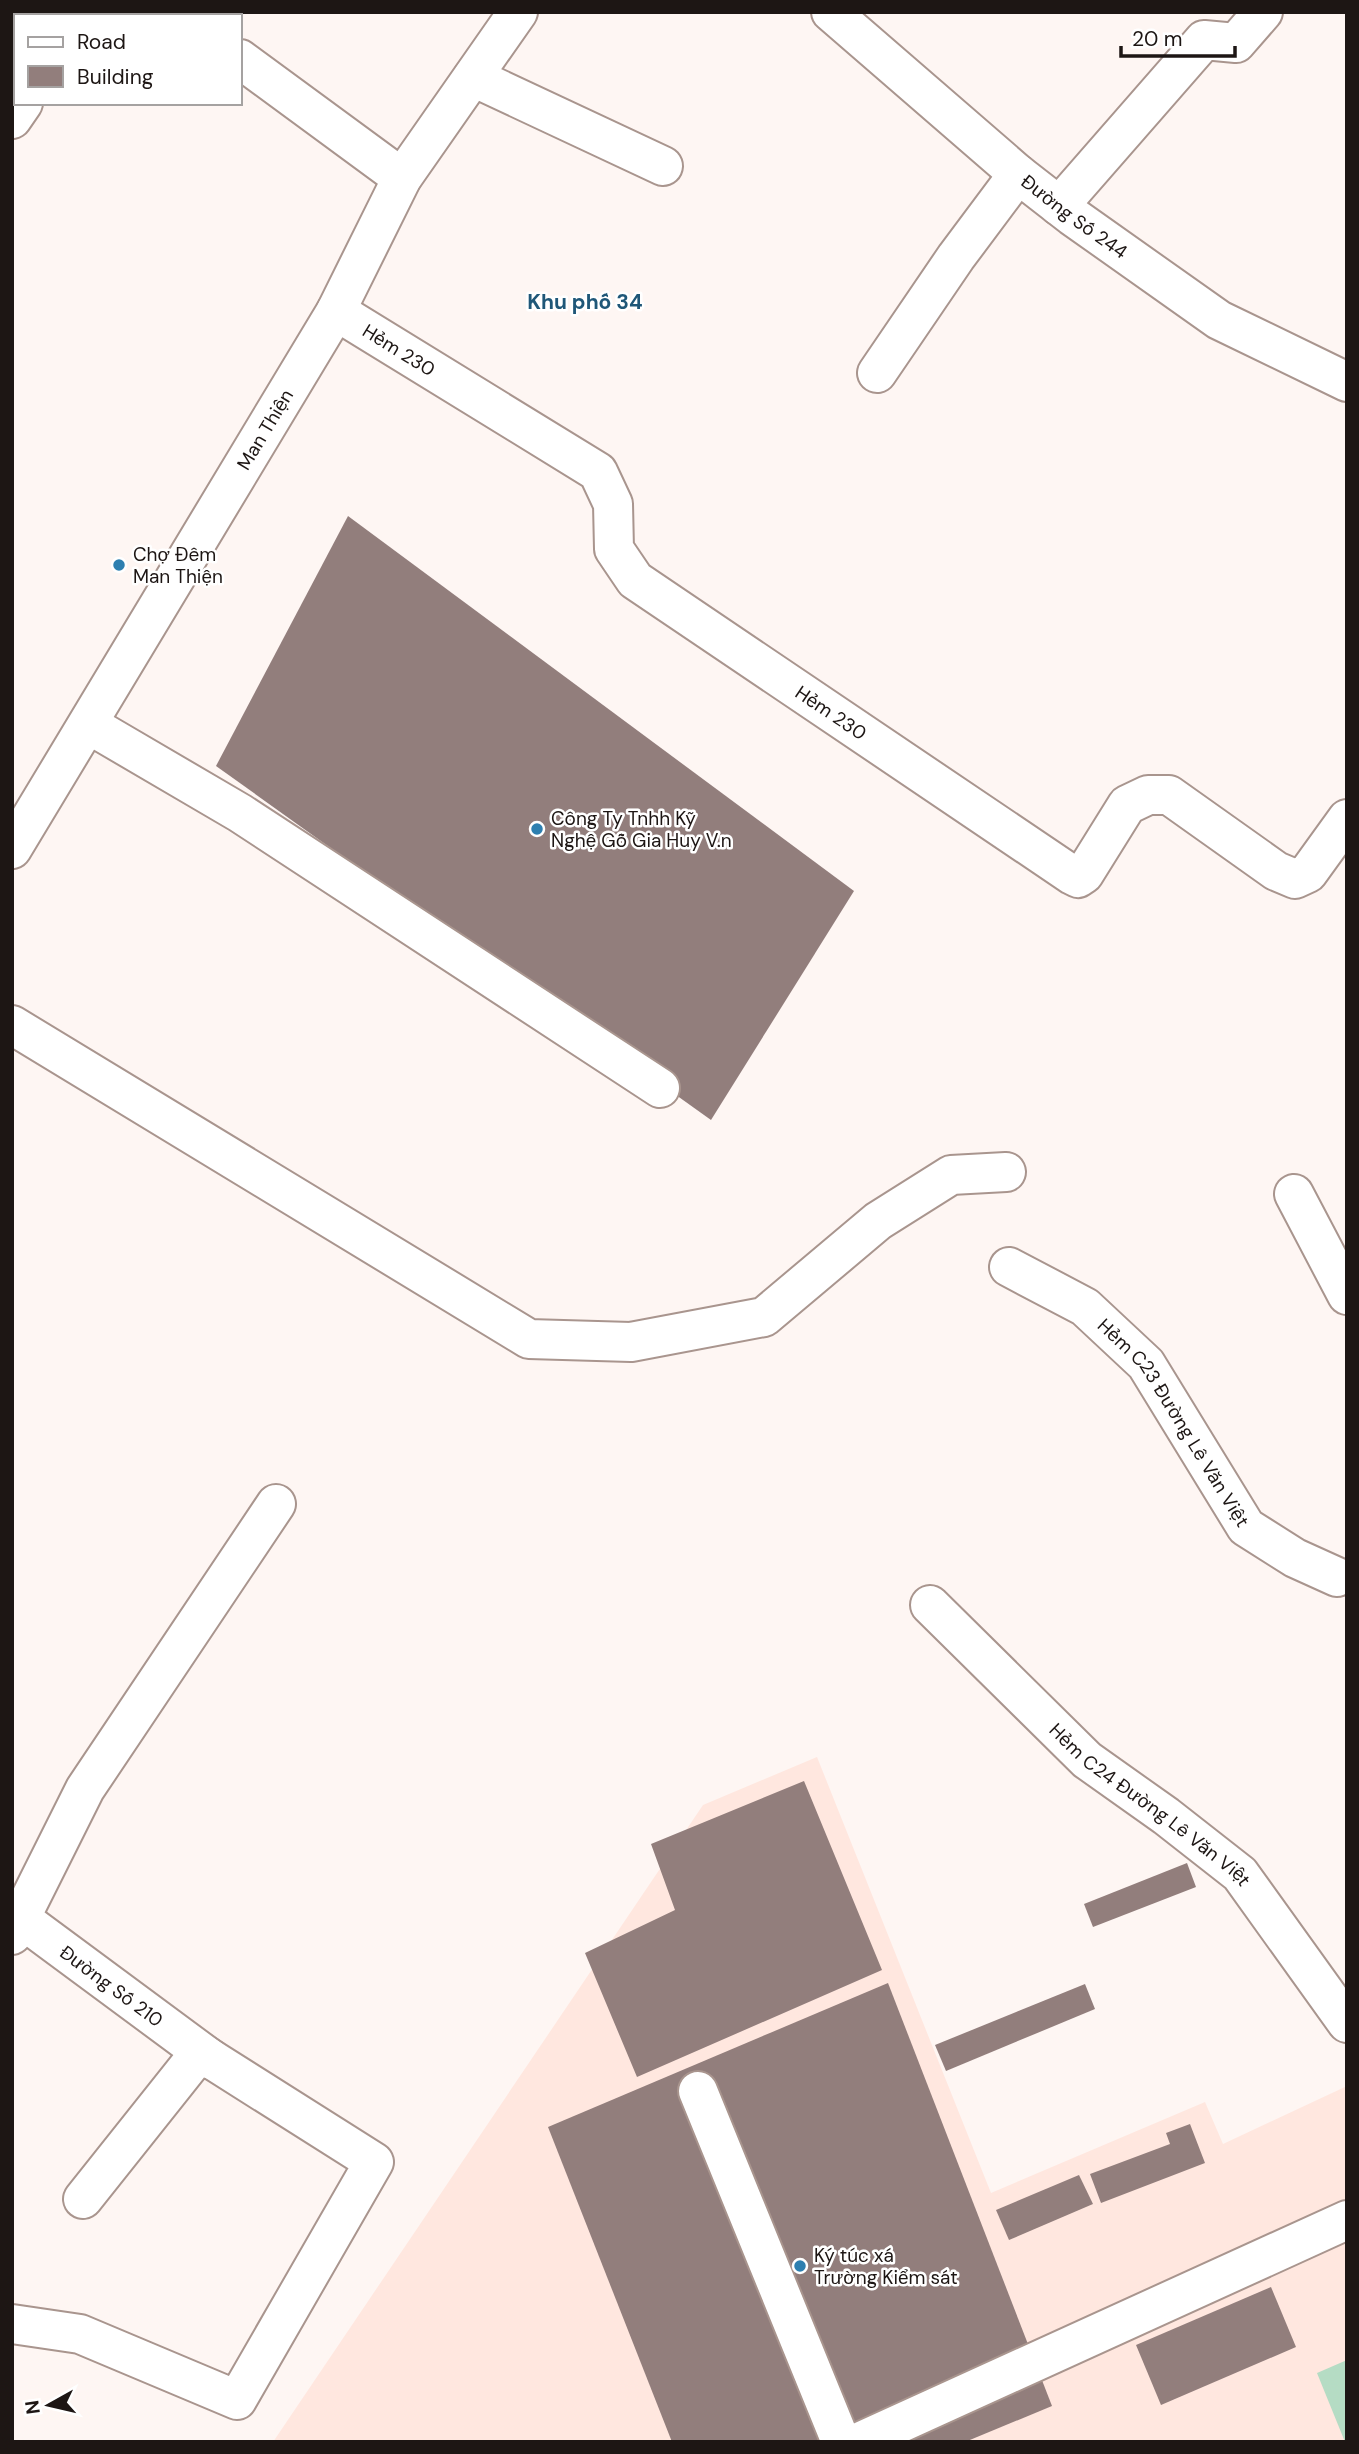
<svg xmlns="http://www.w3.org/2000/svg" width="1359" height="2454" font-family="'DM Sans',sans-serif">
<rect width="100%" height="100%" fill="#fef6f3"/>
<polygon fill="#ffe7df" points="817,1757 991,2193 1205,2102 1223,2144 1347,2086 1347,2442 273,2442 703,1805"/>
<polygon fill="#b5dcc4" points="1347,2360 1347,2442 1345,2442 1317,2373"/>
<g fill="#927e7c">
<polygon points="348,516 854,891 711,1120 216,766"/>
<polygon points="804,1781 882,1970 637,2077 585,1953 675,1910 651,1844"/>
<polygon points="1187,1863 1196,1887 1093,1927 1084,1904"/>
<polygon points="888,1983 1052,2406 965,2442 672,2442 548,2127"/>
<polygon points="1085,1984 1095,2009 946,2071 935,2045"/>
<polygon points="1190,2124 1205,2163 1101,2203 1090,2174 1170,2144 1166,2133"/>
<polygon points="1079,2175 1093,2204 1009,2240 996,2210"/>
<polygon points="1271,2287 1296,2347 1161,2405 1136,2345"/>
</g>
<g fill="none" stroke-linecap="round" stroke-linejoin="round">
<defs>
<g id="minor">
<polyline points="176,12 181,16"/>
<path id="s1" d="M831,12L1018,174L1072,216L1219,320L1347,382"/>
<polyline points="80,16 83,12"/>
<polyline points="240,59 402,178"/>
<polyline points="473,77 663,166"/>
<polyline points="12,119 23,103"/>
<polyline points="1059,206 1204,40 1236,43 1263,12"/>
<path id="s2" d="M336,311L598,472L613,504L614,549L635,580L1072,875L1078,878L1084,874L1127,805L1148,795H1169L1276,871L1295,879L1308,873L1347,819"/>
<polyline points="877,373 956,257 1018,174"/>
<polyline points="88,724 240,813 660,1088"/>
<path id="s3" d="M12,849L336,311L402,178L518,12"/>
<polyline points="12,1025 529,1339 631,1342 764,1317 878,1221 951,1175 1006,1172"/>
<polyline points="1294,1194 1347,1295"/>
<path id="s4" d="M1009,1267L1085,1307L1146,1364L1246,1527L1295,1558L1337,1577"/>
<path id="s5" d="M930,1605L1087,1760L1166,1816L1240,1874L1347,2023"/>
<path id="s6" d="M12,1912L212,2060"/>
<polyline points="12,1935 85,1789 276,1504"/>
<polyline points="698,2091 841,2442"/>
<polyline points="12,2324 80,2334 237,2400 374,2162 200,2052 83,2199"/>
<polyline points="859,2442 1347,2220"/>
</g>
</defs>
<use href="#minor" stroke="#a9958e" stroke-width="42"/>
<use href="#minor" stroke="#fff" stroke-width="38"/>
</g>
<g fill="#2d7fb0" stroke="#fff" stroke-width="2.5">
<circle cx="119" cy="565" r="7"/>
<circle cx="537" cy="829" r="7"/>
<circle cx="800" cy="2266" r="7"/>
</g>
<g text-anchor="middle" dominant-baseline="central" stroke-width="5" stroke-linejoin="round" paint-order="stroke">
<g font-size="19" fill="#1d1614" stroke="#fff">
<text stroke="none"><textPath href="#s1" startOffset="318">Đường Số 244</textPath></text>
<text stroke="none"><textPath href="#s2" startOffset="74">Hẻm 230</textPath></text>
<text stroke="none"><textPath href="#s3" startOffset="490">Man Thiện</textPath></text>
<text stroke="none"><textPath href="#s2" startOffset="662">Hẻm 230</textPath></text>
<text stroke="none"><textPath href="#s4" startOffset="233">Hẻm C23 Đường Lê Văn Việt</textPath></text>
<text stroke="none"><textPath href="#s5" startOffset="298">Hẻm C24 Đường Lê Văn Việt</textPath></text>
<text stroke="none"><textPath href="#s6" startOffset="124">Đường Số 210</textPath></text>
</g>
<g font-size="19" fill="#1d1614" stroke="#fff" text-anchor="start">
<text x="133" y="554">Chợ Đêm<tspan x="133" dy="22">Man Thiện</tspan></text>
<text x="551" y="818">Công Ty Tnhh Kỹ<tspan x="551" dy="22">Nghệ Gỗ Gia Huy V.n</tspan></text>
<text x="814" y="2255">Ký túc xá<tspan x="814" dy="22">Trường Kiểm sát</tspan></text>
</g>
<g font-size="21" font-weight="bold" fill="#1f5778" stroke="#fff">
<text x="585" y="302">Khu phố 34</text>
</g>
</g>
<rect width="1359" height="2454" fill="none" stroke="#1d1614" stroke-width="28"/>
<rect x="14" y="14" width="228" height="91" fill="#ffffff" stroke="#a5a2a1" stroke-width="2"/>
<rect x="28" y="37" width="35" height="10" fill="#ffffff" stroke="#a5a2a1" stroke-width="2"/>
<text x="77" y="49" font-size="21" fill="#1d1614">Road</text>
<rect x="28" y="66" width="35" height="21" fill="#927e7c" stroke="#a5a2a1" stroke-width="2"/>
<text x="77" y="84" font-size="21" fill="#1d1614">Building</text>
<g transform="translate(49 2405) rotate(262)" stroke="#ffffff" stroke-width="5" paint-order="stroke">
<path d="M0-5L12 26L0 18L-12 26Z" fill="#1d1614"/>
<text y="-10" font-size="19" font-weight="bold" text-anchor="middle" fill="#1d1614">N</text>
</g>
<path d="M1121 46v10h114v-10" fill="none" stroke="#1d1614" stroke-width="3.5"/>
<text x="1132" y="46" font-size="21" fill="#1d1614" stroke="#ffffff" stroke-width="5" paint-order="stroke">20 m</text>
</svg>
